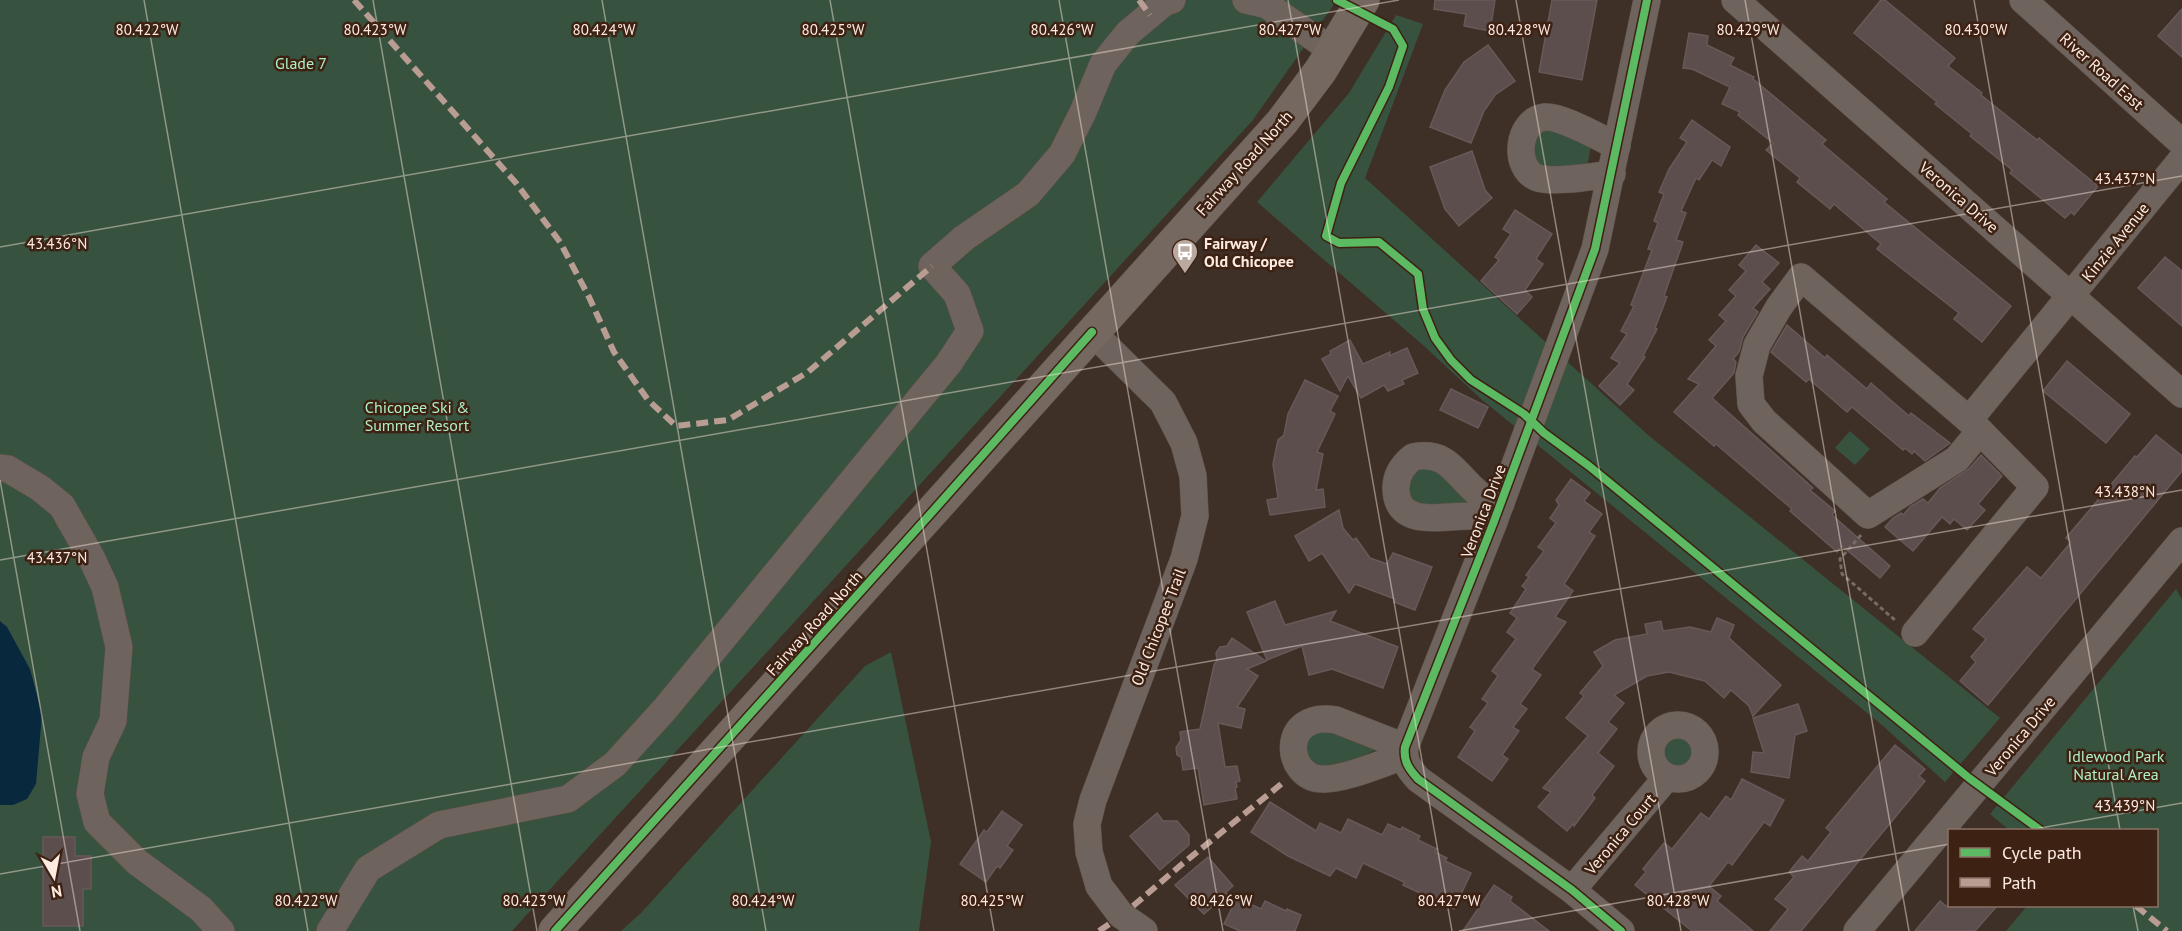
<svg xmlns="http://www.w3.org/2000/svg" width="2182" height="931" font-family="'PT Sans',sans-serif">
<rect width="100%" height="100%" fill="#3e2f27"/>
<g fill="#37533f">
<polygon points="0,0 1337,0 1253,120 512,931 0,931"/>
<polygon points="1396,15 1423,24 1365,178 1648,435 2000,718 1945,782 1882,725 1481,399 1424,346 1257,202 1349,93"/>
<polygon points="1549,128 1591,146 1587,168 1549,171 1532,159 1537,134"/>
<polygon points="1850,431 1870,449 1855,465 1835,448"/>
<polygon points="1435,467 1467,501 1466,503 1416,506 1406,488 1417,468"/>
<polygon points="2176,589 2182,599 2182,931 2006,931 2027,906 2156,906 2156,830 2009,830 1990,814"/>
<polygon points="891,652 931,842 919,931 621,931 641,913 865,666"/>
<polygon points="1320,728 1377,748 1376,750 1326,771 1305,756 1310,734"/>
<circle cx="1678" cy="752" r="16"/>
</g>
<polygon fill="#08283e" points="0,621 7,627 30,669 42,714 36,784 27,799 13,805 0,805"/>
<g fill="#5b4e4d" stroke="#675958" stroke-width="1.5">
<polygon points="1435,0 1495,0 1490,31 1464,26 1466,14 1434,9"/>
<polygon points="1552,0 1597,0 1582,80 1539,72"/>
<polygon points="1881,0 1885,0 1955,58 1948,66 1982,93 1981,95 2037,140 2039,138 2098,186 2074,215 2071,212 2065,218 2010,173 2012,170 1970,136 1972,134 1935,104 1937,102 1854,33"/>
<polygon points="2182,9 2182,57 2158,36"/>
<polygon points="1689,33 1708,36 1707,45 1734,58 1730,65 1754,77 1753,79 1826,140 1822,144 1887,199 1884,202 2011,306 1982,342 1954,319 1959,313 1877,249 1881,244 1834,204 1830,209 1797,182 1800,178 1766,150 1773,143 1738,115 1740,112 1722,104 1730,87 1692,69 1683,68"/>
<polygon points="1488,45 1515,81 1495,95 1484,111 1471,143 1430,127 1445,90 1464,62"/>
<polygon points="1692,120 1730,147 1721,166 1712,160 1699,180 1696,178 1681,211 1686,213 1676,240 1683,242 1664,296 1667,297 1655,328 1657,329 1643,356 1645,357 1627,384 1634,390 1620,405 1599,386 1620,363 1611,358 1627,334 1621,331 1634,306 1631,305 1652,250 1648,249 1658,223 1654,221 1664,194 1659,192 1669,169 1687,142 1680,138"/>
<polygon points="1472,151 1485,190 1492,198 1459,226 1445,209 1430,167"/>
<polygon points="1515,210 1552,234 1536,259 1543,264 1525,290 1532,297 1517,314 1481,281 1499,260 1495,257 1511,234 1503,229"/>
<polygon points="1756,245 1779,263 1762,282 1770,289 1753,308 1758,312 1743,337 1739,352 1733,359 1736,362 1734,373 1712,398 1813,488 1810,490 1835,511 1832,515 1890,566 1880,578 1842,546 1837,552 1790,511 1792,509 1716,444 1714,446 1674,412 1699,384 1688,379 1716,346 1709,340 1726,321 1719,315 1736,296 1729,290 1746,271 1739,265"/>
<polygon points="2165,257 2182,271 2182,326 2138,288"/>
<polygon points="1787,325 1825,358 1827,355 1867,389 1871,383 1909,416 1911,413 1950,443 1925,461 1914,451 1912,454 1905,448 1903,450 1852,407 1847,412 1809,379 1806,382 1771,352"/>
<polygon points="1350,340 1363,364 1390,352 1389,356 1407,348 1418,373 1402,380 1404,384 1388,391 1384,385 1361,398 1348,376 1340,391 1322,359 1331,354 1330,351"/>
<polygon points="2067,361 2130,414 2106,443 2043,391"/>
<polygon points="1305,380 1338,396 1330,411 1335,414 1317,452 1323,454 1316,490 1323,489 1325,507 1270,515 1267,500 1278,498 1273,464 1278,440 1284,435 1288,414"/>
<polygon points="1451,389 1488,407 1478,428 1440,410"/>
<polygon points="2156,435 2182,456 2182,471 1988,705 1960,681 1976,662 1971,657 1986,639 1973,629 2027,567 2041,578 2071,542 2066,538 2135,456 2137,457"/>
<polygon points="1981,455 2002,476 1978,504 1985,510 1967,530 1954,519 1950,524 1942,517 1913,551 1885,527 1893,518 1901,513 1903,515 1911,506 1923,499 1928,503 1940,488 1969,469"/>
<polygon points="1571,479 1590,493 1584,501 1602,514 1589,532 1595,536 1564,584 1573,591 1555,617 1566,622 1532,669 1541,675 1520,704 1527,709 1513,727 1519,731 1502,755 1508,759 1492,781 1458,757 1475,731 1470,727 1488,703 1482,699 1498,676 1492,671 1516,639 1507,632 1517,618 1510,613 1526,589 1522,586 1529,577 1526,575 1544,551 1538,547 1556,523 1550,518 1559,505 1556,500"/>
<polygon points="1339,510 1343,528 1353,540 1356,538 1370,558 1387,564 1393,553 1432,567 1415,610 1394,602 1395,599 1355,584 1349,593 1322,553 1309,561 1295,536"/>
<polygon points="1275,601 1285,625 1336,611 1330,621 1398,647 1383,688 1332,669 1309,675 1302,646 1267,660 1247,612"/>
<polygon points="1717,618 1734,625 1729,638 1781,685 1753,716 1749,706 1731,690 1724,698 1705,681 1669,672 1647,676 1614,695 1624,703 1608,722 1617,729 1598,753 1614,766 1592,795 1595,798 1574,826 1573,824 1567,831 1538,807 1551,792 1543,788 1588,736 1566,718 1584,696 1580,693 1603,666 1594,652 1615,640 1647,634 1645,624 1661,621 1663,631 1690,627 1711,632"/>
<polygon points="1232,638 1266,661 1247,669 1258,676 1237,707 1245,709 1241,728 1218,723 1225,767 1237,766 1240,781 1236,782 1237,787 1235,788 1237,799 1204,805 1198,768 1183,770 1181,757 1177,755 1176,748 1181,740 1180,732 1200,729 1214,665 1217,660 1216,653 1220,647 1227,646"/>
<polygon points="1798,704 1807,731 1795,735 1789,778 1751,772 1753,752 1764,753 1753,718"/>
<polygon points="1895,745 1925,769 1919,776 1925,781 1801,931 1770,931 1788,909 1775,899 1794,877 1789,872 1802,856 1808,861 1831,832 1826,828"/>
<polygon points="1742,779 1784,800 1770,826 1764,822 1732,865 1728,862 1709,886 1721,896 1717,901 1753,931 1692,931 1635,885 1646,872 1643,869 1664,843 1672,849 1701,813 1709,819 1726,796 1731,800"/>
<polygon points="1270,802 1316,831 1320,823 1341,833 1348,819 1382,835 1388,824 1401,830 1402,827 1420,836 1418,840 1437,849 1435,852 1447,858 1445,861 1471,873 1454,909 1403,885 1404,882 1363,863 1356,878 1336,868 1330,876 1288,856 1251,832"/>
<polygon points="1002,811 1022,825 1007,846 1013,850 1000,868 997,866 986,882 960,864 984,830 987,832"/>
<polygon points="1157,813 1163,821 1177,821 1189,835 1189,845 1160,870 1130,836"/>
<polygon points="43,837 75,837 75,856 91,856 91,889 83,889 83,926 43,926"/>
<polygon points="1208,857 1233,886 1225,893 1227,894 1204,914 1175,885"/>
<polygon points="1494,885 1512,897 1510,901 1549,931 1463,931"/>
<polygon points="1237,898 1261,909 1265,901 1286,911 1287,909 1301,915 1295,931 1240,931 1224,924"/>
<polygon points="1940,901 1946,906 1997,906 1975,931 1915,931"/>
</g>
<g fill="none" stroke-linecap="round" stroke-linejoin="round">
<defs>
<g id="minor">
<polyline points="1246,0 1267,5 1333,51"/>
<polyline points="1735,0 2182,394"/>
<polyline points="2023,0 2182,143"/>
<path d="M1612,174C1593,176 1555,183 1538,178C1512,169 1517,120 1545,117C1562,116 1600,138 1617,146"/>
<polyline points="1092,332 1163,402 1184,443 1193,476 1195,516 1184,559 1093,800 1087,824 1089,852 1099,886 1121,915 1144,931"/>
<polyline points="1969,420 1801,277 1779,307 1757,345 1749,376 1751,404 1764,421 1868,515 1957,459 1980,431"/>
<polyline points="0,468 8,469 40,488 62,506 91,557 105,587 119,647 113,721 96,757 90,794 97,822 137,862 201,909 221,931"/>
<path d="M1493,524C1487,521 1479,516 1472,516C1446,515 1396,530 1396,488C1396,474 1403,465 1413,457C1449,450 1455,475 1479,494C1484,499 1494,501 1501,503"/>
<polyline points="1915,633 2035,487 1969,420 2182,159"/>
<circle cx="1678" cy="752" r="27"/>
<path d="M1404,756C1382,763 1344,780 1323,779C1284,779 1279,710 1336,720L1405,747"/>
<polyline points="1572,890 1667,777"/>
<polyline points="330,931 368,869 439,825 568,799 615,764 665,709 949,363 970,331 957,294 932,266 964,238 1028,194 1062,154 1083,112 1103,64 1128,33 1165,2 1172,0"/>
<path d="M1621,931L1572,890L1418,779C1409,769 1403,761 1405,747L1493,524L1595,249L1647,0"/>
<polyline points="1857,931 2182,541"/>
</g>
<polyline id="major" points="555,931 1282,122 1321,70 1363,0"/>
</defs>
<use href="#minor" stroke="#5c4e47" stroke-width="28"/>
<use href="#major" stroke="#5c4e47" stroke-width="34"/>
<polyline stroke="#766c66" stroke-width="3" stroke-dasharray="4.5 3" stroke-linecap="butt" points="1861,535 1840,559 1842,574 1896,621"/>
<use href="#minor" stroke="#6e635d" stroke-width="27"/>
<use href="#major" stroke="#756860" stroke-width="33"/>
<g stroke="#b99d93" stroke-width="6" stroke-dasharray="12 6" stroke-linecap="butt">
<polyline points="354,0 516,183 560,242 589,297 614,352 648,400 676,426 728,420 808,372 932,266"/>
<polyline points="1139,0 1150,15"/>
<polyline points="1133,906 1181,865 1285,781"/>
<polyline points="2136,906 2167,931"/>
<polyline points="1099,931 1114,921"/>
</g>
<defs>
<g id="cycleway">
<polyline points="1337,0 1393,29 1403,46 1389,87 1341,183 1326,236 1339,243 1379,242 1418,274 1423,309 1435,338 1451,360 1471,380 1524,414 1544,433 1589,466 1969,778 2040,830"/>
<polyline points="555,931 933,511 1092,332"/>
<path d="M1621,931L1572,890L1418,779C1409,769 1403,761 1405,747L1493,524L1595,249L1647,0"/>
</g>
</defs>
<use href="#cycleway" stroke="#3d2214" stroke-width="11"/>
<use href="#cycleway" stroke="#5cba63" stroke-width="8"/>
</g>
<path fill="none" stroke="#fdebe1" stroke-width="1.5" stroke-opacity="0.45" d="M144,0L308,931M373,0L537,931M602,0L766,931M830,0L994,931M1059,0L1223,931M1288,0L1452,931M1516,0L1681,931M1745,0L1909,931M1974,0L2120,830M0,247L1399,0M0,480L80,931M0,560L2182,176M2029,830L2182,803M0,874L2182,490M2133,906L2138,931M1459,931L1950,844"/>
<defs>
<symbol id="bus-pin" viewBox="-11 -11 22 30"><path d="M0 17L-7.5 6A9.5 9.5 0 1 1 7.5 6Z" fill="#baa9a0" stroke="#3d2214"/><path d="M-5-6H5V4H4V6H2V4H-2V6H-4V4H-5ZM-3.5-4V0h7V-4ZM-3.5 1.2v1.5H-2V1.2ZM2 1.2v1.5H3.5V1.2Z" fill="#fff"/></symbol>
</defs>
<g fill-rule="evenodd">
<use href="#bus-pin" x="1170" y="237" width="30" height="40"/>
</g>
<g text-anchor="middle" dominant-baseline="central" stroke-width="5" stroke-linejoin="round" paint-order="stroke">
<g font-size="16" fill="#adf0c5" stroke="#3d2214">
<text x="301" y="63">Glade 7</text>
<text x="417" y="407">Chicopee Ski &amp;<tspan x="417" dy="18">Summer Resort</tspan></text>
<text x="2116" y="756">Idlewood Park<tspan x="2116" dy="18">Natural Area</tspan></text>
</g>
<g font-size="16" fill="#fdebe1" stroke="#3d2214">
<text transform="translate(2102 71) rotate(42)">River Road East</text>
<text transform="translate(1244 163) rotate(-48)">Fairway Road North</text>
<text transform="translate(1959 197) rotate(41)">Veronica Drive</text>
<text transform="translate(2115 242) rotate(-51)">Kinzie Avenue</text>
<text transform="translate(1483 511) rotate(-69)">Veronica Drive</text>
<text transform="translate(814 623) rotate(-48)">Fairway Road North</text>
<text transform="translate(1158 627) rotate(-69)">Old Chicopee Trail</text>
<text transform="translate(2020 736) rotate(-50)">Veronica Drive</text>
<text transform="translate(1620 834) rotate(-50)">Veronica Court</text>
</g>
<g font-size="16" font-weight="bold" fill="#fdebe1" stroke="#3d2214" text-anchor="start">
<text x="1204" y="243">Fairway /<tspan x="1204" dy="18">Old Chicopee</tspan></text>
</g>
</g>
<g font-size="15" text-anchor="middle" fill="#fdebe1" stroke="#3d2214" stroke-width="5" stroke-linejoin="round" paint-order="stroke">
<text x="147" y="35">80.422°W</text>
<text x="375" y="35">80.423°W</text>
<text x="604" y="35">80.424°W</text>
<text x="833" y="35">80.425°W</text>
<text x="1062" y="35">80.426°W</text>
<text x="1290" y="35">80.427°W</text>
<text x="1519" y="35">80.428°W</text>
<text x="1748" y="35">80.429°W</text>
<text x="1976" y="35">80.430°W</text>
<text x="2125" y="184">43.437°N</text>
<text x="57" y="249">43.436°N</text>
<text x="2125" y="497">43.438°N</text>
<text x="57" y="563">43.437°N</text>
<text x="2125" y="811">43.439°N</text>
<text x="306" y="906">80.422°W</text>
<text x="534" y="906">80.423°W</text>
<text x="763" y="906">80.424°W</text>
<text x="992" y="906">80.425°W</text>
<text x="1221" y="906">80.426°W</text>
<text x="1449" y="906">80.427°W</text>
<text x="1678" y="906">80.428°W</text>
</g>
<rect x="1948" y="829" width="210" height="78" fill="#3d2214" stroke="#8a7266" stroke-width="1.5"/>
<rect x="1960" y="848" width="30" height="9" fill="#5cba63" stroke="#8a7266" stroke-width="1.5"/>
<text x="2002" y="859" font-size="18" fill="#fdebe1">Cycle path</text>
<rect x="1960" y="878" width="30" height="9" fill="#b99d93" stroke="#8a7266" stroke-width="1.5"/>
<text x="2002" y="889" font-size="18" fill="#fdebe1">Path</text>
<g transform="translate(54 877) rotate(170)" stroke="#3d2214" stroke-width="4.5" paint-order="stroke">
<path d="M0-4.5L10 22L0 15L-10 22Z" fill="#fdebe1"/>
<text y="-9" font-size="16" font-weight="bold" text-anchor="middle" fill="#fdebe1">N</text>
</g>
</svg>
